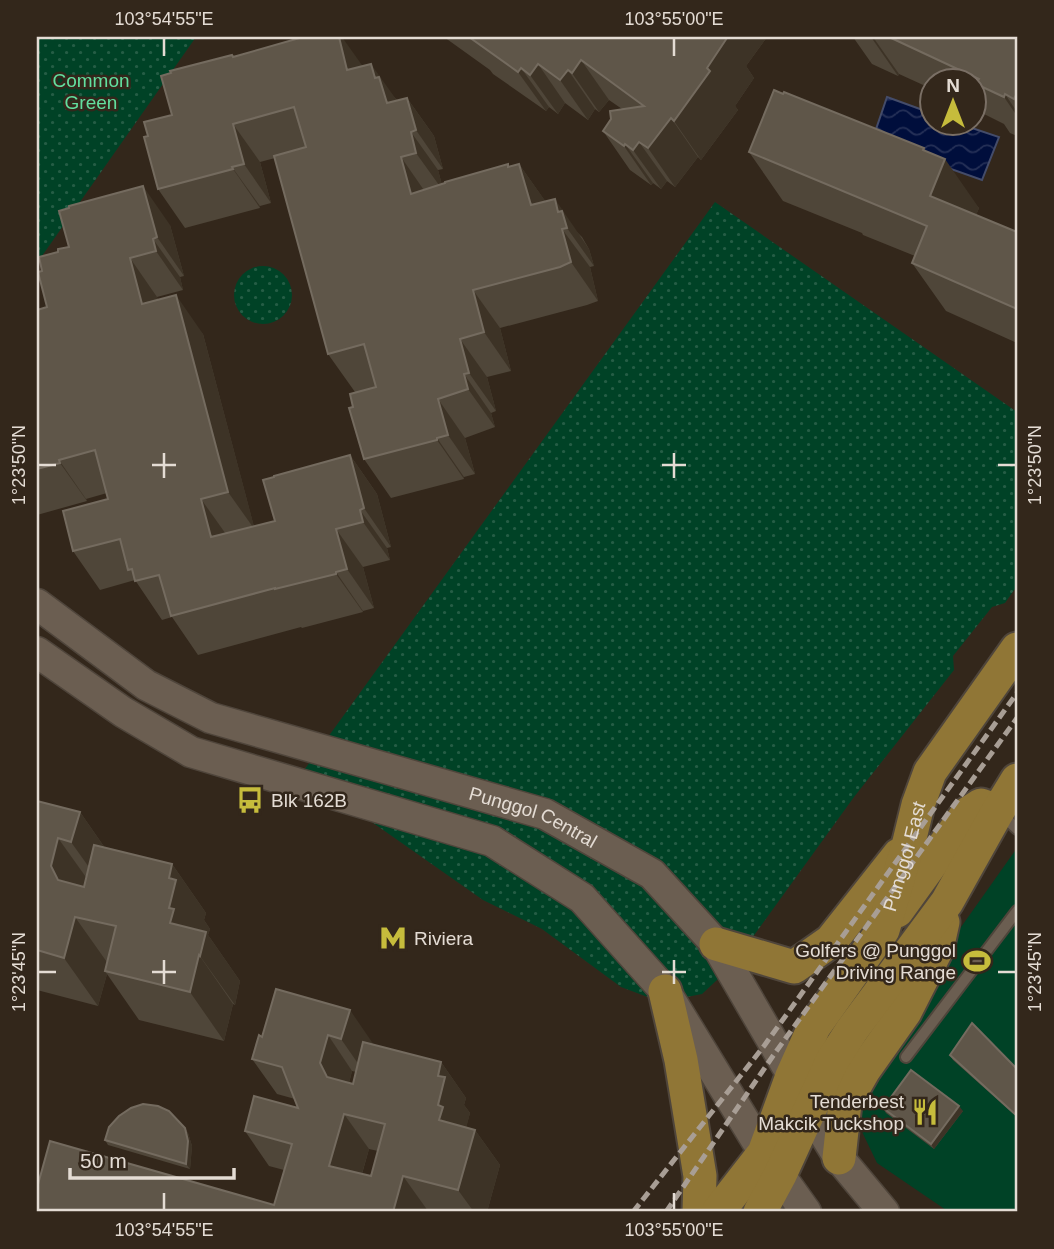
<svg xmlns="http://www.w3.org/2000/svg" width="1054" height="1249" font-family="Helvetica,sans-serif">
<defs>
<pattern id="green-dots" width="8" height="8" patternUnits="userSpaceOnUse" patternTransform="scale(1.75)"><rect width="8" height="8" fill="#004226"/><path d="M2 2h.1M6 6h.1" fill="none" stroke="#255d45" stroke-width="1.8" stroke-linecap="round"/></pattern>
<pattern id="water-waves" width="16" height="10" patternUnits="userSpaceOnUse" patternTransform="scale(1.75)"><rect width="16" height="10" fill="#000e3c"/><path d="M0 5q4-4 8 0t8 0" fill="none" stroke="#253057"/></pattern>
</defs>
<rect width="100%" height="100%" fill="#33271b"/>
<g fill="url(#green-dots)">
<polygon points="37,37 196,37 37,263"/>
<polygon points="715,202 1017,412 1017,586 1005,603 992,607 953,656 954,670 854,797 731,967 702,994 661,1002 621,987 542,929 483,900 302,773"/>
<circle cx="263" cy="295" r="29"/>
</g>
<polygon fill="#004226" points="1017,848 1017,1212 949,1212 877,1163 854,1115 857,1074"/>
<polygon fill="url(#water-waves)" stroke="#444c6a" stroke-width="2" points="887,97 931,113 932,122 957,123 999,137 982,180 872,141"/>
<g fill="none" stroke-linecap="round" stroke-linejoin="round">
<defs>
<g id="lane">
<polyline points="1000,813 1017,829"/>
<polyline points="906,1057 1017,911"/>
</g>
<g id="secondary">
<path id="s1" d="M37,604L146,685L211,718L545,814L652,874L716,944L810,1106L823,1132L839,1158L884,1212"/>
<polyline points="37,652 123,712 191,752 492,841 582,898 665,991 764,1153 806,1212"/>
</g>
<g id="primary">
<polyline points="897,911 967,814 981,805 998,811"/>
<polyline points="716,944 794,967 831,941 899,855"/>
<polyline points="665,991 681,1060 700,1176 699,1212"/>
<polyline points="839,1158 845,1103 864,1070 905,1012 937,949 943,922"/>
<path id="s2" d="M718,1212L764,1153L792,1076L814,1027L883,930L909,842L918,805L930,772L1017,649"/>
<polyline points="760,1212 780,1175 832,1061 852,1030 947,902 998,811 1017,780"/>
</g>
</defs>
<use href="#lane" stroke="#4f453b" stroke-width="14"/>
<use href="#secondary" stroke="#4f453b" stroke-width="33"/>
<use href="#primary" stroke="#4f453b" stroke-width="37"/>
<use href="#lane" stroke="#6b5e51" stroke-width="10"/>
<use href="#secondary" stroke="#6b5e51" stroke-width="30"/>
<use href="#primary" stroke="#907636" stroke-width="33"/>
<g stroke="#a89e95" stroke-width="5" stroke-dasharray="10 5" stroke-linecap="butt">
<polyline points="633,1212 764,1046 1017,693"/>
<polyline points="666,1212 775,1053 1017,718"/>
</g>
</g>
<g fill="#4f4639" fill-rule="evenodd">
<polygon points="444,37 767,37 746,66 754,78 735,106 738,110 701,160 698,157 675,187 667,181 661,189 653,183 651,185 630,170 603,131 622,109 609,100 599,112 595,109 588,120 565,103 558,114 549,107 546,111 493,74 490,70"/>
<polygon points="853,37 1017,37 1017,136 1010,133 1004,124 974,109 974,80 932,80 932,89 899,74 898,76 872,64"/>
<polygon points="232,55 234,57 362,66 397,100 407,98 434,136 443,169 438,170 442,185 508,164 509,166 519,164 545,201 582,237 589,249 594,266 590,267 598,301 587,305 500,328 511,371 487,377 496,411 491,413 495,427 465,438 475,474 464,477 464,479 391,498 364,459 353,407 355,392 328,354 275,158 260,162 271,203 260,206 260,208 185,228 158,189 148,136 172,115 171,73"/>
<polygon points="749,152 926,152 979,208 976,215 1017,232 1017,343 946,311 912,263 915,256 863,235 862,233 783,201"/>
<polygon points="170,225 184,276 180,277 183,290 157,297 158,300 203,334 254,527 275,521 350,455 377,494 391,547 387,548 390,560 363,567 374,608 363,611 363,612 302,628 301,627 198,655 172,617 162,620 135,580 100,590 73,551 108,499 107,493 86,499 87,501 37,515 37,310 47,307"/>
<polygon points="37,801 80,812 105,848 172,864 206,913 204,920 210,929 208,935 240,981 235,1005 233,1004 224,1041 139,1020 107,974 98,1006 37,990"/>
<path d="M276,989L374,1045L441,1062L466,1098L464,1105L470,1113L466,1127L475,1130L500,1165L487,1212H432L274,1205L284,1170L269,1166L245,1131L298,1108L295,1099L277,1094L252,1059L262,1037ZM352,1071L356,1072L353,1084L349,1083ZM369,1149L378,1151L371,1176L362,1174Z"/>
<polygon points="950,1055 1017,1069 1017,1117 953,1060"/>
<polygon points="883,1108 963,1111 934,1149 886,1113"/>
<polygon points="185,1128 188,1133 192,1146 190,1169 108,1145 105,1140"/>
</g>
<g fill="#3d3326">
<polygon points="339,37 342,37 364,68 347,70"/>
<polygon points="721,37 767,37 746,66 754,78 735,106 738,110 701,160 674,121"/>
<polygon points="871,37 873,37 899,74 898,76"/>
<polygon points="581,60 609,100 599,112 572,73"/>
<polygon points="371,64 398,102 411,132 438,170 444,192 416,153 387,103 375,78"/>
<polygon points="538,64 565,103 558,114 530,75"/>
<polygon points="521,68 549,107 546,111 518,72"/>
<polygon points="568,70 595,109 588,120 560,80"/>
<polygon points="1005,94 1017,112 1017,116 1004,97"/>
<polygon points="407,98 434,136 443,169 416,130"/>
<polygon points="671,118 698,157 675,187 648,148"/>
<polygon points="233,124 260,162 271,203 244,164"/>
<polygon points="639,142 667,181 661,189 633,150"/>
<polygon points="625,144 653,183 651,185 624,146"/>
<polygon points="924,148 940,171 945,159 979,208 964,244 930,196 923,150"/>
<polygon points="401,157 428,196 411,194"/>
<polygon points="508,164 527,191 519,164 546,202 531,205 508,167"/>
<polygon points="232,167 260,206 260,208 233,169"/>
<polygon points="143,186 170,225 184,276 157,237"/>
<polygon points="555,199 589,249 594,266 567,228 558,212"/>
<polygon points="562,229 590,267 598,301 571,262"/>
<polygon points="153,239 180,277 183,290 156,251"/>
<polygon points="130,258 157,297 169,343 142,304"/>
<polygon points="473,290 500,328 511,371 484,332"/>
<polygon points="176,295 203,334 255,530 228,492"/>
<polygon points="460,339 487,377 496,411 469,373"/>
<polygon points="464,374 491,413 495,427 468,389"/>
<polygon points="438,399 465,438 475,474 448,435"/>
<polygon points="437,438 464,477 464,479 437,440"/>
<polygon points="350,455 377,494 391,547 364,508"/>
<polygon points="59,460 86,499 87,501 60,463"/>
<polygon points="201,499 228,537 211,537"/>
<polygon points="360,510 387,548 390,560 363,522"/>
<polygon points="336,529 363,567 374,608 347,569"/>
<polygon points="336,572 363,611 363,612 336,574"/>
<polygon points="80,812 114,861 106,891 71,842"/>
<polygon points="58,838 93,887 86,919 58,880 51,866"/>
<polygon points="172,864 206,913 204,920 210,929 208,935 240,981 235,1005 200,956 199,955 233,1004 224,1041 190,992 170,923 169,878"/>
<polygon points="75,917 109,965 105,971 107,974 98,1006 64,958"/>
<polygon points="350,1010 374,1045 366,1075 341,1039"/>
<polygon points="328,1035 352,1071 345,1099 327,1077 320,1063"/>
<polygon points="441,1062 466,1098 464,1105 470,1113 464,1137 439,1120 438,1076"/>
<polygon points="959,1106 963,1111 934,1149 931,1144"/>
<polygon points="344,1114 369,1149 354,1201 329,1166"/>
<polygon points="185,1128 188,1133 192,1146 190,1169 186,1164"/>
<polygon points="475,1130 500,1165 487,1212 474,1212 458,1190"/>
<polygon points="403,1176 428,1211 428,1212 393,1212"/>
</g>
<g fill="#5f5649" stroke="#746b5f" stroke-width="2" fill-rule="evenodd">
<polygon points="303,37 339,37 347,70 371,64 375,78 379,77 387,103 407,98 416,130 411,132 416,153 401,157 411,194 445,183 445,182 508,164 508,167 519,164 531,205 555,199 558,212 562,211 567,228 562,229 571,262 560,267 473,290 484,332 460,339 469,373 464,374 468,389 438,399 448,435 437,438 437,440 364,459 349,408 353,407 350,394 376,387 364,344 328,354 274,156 306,147 294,107 233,124 244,164 232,167 233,169 158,189 144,137 148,136 144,122 172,115 161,76 171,73 170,71 232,55 233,57"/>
<polygon points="469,37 725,37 727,38 707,68 710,71 674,121 671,118 648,148 639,142 633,150 625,144 624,146 603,131 611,119 610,111 644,106 581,60 572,73 568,70 560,80 538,64 530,75 521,68 518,72"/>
<polygon points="889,37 1017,37 1017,93 1014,99 1005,94 1004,97 976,84 979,79"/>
<polygon points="774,90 783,94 784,92 924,148 923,150 945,159 930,196 1017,232 1017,309 912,263 927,226 749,152"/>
<polygon points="143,186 157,237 153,239 156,251 130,258 142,304 176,295 228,492 201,499 211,537 275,521 263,480 274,477 274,476 350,455 364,508 360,510 363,522 336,529 347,569 336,572 336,574 275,589 275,588 171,616 159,575 135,581 132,569 128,570 120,539 73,551 63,511 108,499 95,450 59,460 60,463 37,469 37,310 47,307 38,272 42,271 39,257 58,252 58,249 69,247 59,211 69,208 69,206"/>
<polygon points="37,801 80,812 71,842 58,838 51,866 58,880 84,887 94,845 172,864 169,878 176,880 169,908 174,909 170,923 206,932 200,956 199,955 190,992 105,971 116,926 75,917 64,958 37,950"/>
<path d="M276,989L350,1010L341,1039L328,1035L320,1063L327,1077L353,1084L363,1042L441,1062L438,1076L445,1077L438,1105L443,1107L439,1120L475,1130L458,1190L403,1176L393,1212H37V1188L50,1141L274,1205L292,1144L245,1131L254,1096L298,1108L282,1067L252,1059L259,1035L262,1037ZM344,1114L385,1124L371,1176L329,1166Z"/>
<polygon points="972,1023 1017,1069 1017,1116 950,1055"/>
<polygon points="911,1070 959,1106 931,1144 883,1108"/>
<polygon points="143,1104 158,1106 169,1111 185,1128 188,1141 186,1164 105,1140 109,1127 119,1116 131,1108"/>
</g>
<path fill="none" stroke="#e4dcd4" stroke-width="2.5" d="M164,38V56M674,38V56M164,453V478M674,453V478M38,465H56M152,465H176M662,465H686M998,465H1016M164,960V984M674,960V984M38,972H56M152,972H176M662,972H686M998,972H1016M164,1193V1210M674,1193V1210"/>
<defs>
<symbol id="bus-bare" viewBox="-9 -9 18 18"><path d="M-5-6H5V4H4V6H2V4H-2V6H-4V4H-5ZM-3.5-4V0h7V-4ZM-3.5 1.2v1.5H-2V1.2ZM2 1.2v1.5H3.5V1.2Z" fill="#c6bc3c" stroke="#33271b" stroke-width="2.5" paint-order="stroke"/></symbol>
<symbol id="metro-bare" viewBox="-9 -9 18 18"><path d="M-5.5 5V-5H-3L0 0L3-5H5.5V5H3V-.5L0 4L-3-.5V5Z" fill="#c6bc3c" stroke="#33271b" stroke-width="2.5" paint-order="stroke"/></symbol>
<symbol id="stadium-bare" viewBox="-9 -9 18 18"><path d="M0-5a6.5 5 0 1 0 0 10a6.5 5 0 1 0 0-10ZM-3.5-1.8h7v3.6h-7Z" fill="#c6bc3c" stroke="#33271b" stroke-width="2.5" paint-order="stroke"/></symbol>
<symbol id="restaurant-bare" viewBox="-9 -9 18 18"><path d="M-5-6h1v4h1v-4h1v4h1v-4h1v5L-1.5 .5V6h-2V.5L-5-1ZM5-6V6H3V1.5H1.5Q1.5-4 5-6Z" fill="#c6bc3c" stroke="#33271b" stroke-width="2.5" paint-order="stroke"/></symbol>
</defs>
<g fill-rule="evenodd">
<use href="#bus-bare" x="231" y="781" width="38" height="38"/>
<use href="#metro-bare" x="374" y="919" width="38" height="38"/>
<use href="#stadium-bare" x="958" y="942" width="38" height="38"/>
<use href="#restaurant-bare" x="906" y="1093" width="38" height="38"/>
</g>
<g text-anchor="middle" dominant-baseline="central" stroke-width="5" stroke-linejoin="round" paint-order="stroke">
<g font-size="19" fill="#62df9f" stroke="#33271b">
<text x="91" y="80">Common<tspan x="91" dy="22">Green</tspan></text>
</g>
<g font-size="19" fill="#e4dcd4" stroke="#33271b" text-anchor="start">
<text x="271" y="800">Blk 162B</text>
<text x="414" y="938">Riviera</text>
<text x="956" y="950" text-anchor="end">Golfers @ Punggol<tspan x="956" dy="22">Driving Range</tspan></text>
<text x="904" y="1101" text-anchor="end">Tenderbest<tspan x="904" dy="22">Makcik Tuckshop</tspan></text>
</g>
<g font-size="19" fill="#e4dcd4" stroke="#33271b">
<text stroke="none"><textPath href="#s1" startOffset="546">Punggol Central</textPath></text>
<text stroke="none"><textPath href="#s2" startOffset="406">Punggol East</textPath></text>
</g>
</g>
<rect width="1054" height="1249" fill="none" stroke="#33271b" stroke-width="77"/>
<g transform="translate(953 102)"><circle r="33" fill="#33271b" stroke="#7a6f65" stroke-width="2"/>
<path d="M0-5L12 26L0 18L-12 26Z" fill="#c6bc3c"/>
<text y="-10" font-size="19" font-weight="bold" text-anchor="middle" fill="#e4dcd4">N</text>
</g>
<path d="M70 1168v10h164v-10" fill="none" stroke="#e4dcd4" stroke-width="3.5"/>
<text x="80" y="1168" font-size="21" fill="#e4dcd4" stroke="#33271b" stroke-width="5" paint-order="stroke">50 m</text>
<rect x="38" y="38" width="978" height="1172" fill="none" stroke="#e4dcd4" stroke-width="2.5"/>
<g font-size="18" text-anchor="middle" fill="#e4dcd4">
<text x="164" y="25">103°54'55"E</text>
<text x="674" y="25">103°55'00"E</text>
<text transform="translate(19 465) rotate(-90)" y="6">1°23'50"N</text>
<text transform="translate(1035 465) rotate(-90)" y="6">1°23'50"N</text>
<text transform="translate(19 972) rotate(-90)" y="6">1°23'45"N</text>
<text transform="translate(1035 972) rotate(-90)" y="6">1°23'45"N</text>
<text x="164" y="1236">103°54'55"E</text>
<text x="674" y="1236">103°55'00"E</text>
</g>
</svg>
